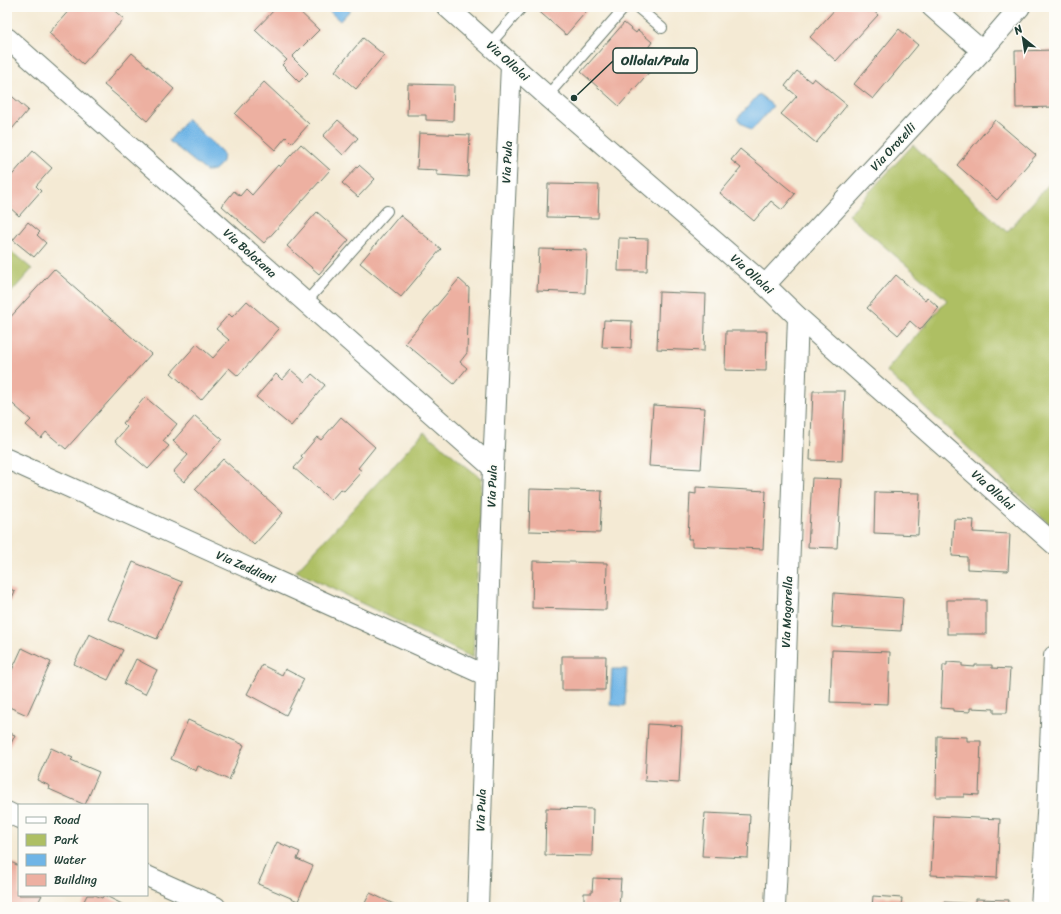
<svg xmlns="http://www.w3.org/2000/svg" width="1061" height="914" font-family="Sriracha,sans-serif">
<rect width="100%" height="100%" fill="#fdfcf7"/>
<filter id="ink" filterUnits="userSpaceOnUse"><feTurbulence type="fractalNoise" baseFrequency=".025" numOctaves="2"/><feDisplacementMap in="SourceGraphic" scale="8" xChannelSelector="R" yChannelSelector="G"/><feConvolveMatrix kernelMatrix="1 2 1 2 8 2 1 2 1" color-interpolation-filters="sRGB"/></filter>
<filter id="wash" filterUnits="userSpaceOnUse"><feTurbulence type="fractalNoise" baseFrequency=".012" numOctaves="4" result="noise"/><feDisplacementMap in="SourceGraphic" scale="16" xChannelSelector="R" yChannelSelector="G"/><feGaussianBlur stdDeviation="0.9" result="paint"/><feColorMatrix in="noise" values="0 0 0 0 0 0 0 0 0 0 0 0 0 0 0 0 0 1.4 0 .05"/><feComposite in="paint" operator="in"/></filter>
<g filter="url(#wash)">
<rect width="100%" height="100%" fill="#f4ead4"/>
<g fill="#aebf63" stroke="#667e4c">
<polygon points="913,145 1007,232 1054,178 1054,528 886,371 947,300 848,215"/>
<polygon points="7,248 32,269 7,297"/>
<polygon points="424,432 482,479 473,658 296,571"/>
</g>
<g fill="#70b5e6" stroke="#48798d">
<polygon points="329,7 353,7 340,21 327,9"/>
<polygon points="759,94 773,106 751,131 737,119"/>
<path d="M187,119L221,151L224,156C221,165 216,172 206,171L169,141Z"/>
<polygon points="612,669 627,669 625,706 610,705"/>
</g>
<g id="blocks">
<g fill="#edb0a1">
<polygon points="72,7 110,7 124,19 83,64 49,33"/>
<polygon points="277,7 295,7 319,30 292,57 308,73 299,82 282,65 287,60 255,30"/>
<polygon points="534,7 590,7 566,35"/>
<polygon points="837,7 869,7 878,15 836,61 810,37"/>
<polygon points="624,23 636,33 638,30 652,42 648,48 661,59 619,106 581,72"/>
<polygon points="899,29 918,45 873,99 854,84"/>
<polygon points="363,38 384,55 356,89 335,71"/>
<polygon points="1054,50 1054,107 1016,108 1015,51"/>
<polygon points="132,53 174,89 147,121 104,85"/>
<polygon points="797,71 811,82 814,78 847,105 816,143 781,114 797,96 785,86"/>
<polygon points="264,82 309,124 292,143 286,137 275,150 235,114"/>
<polygon points="408,84 454,85 453,121 426,120 426,115 407,115"/>
<polygon points="7,92 28,110 7,135"/>
<polygon points="338,120 358,138 343,155 323,136"/>
<polygon points="995,120 1036,155 997,200 957,165"/>
<polygon points="419,133 470,135 468,177 437,175 437,170 417,169"/>
<polygon points="301,144 330,170 264,243 222,206 234,191 240,196 246,189 252,195 278,165 280,167"/>
<polygon points="740,149 795,194 782,210 771,201 754,221 720,193 741,168 731,160"/>
<polygon points="33,151 52,168 36,186 41,191 19,216 7,205 7,181"/>
<polygon points="359,165 375,179 358,197 342,183"/>
<polygon points="548,184 599,185 598,218 547,217"/>
<polygon points="317,212 349,240 319,274 287,246"/>
<polygon points="400,215 441,249 401,297 360,263"/>
<polygon points="28,222 40,232 37,235 46,243 34,257 13,240"/>
<polygon points="619,238 648,239 647,271 618,271"/>
<polygon points="539,249 587,250 585,293 537,291"/>
<polygon points="54,269 151,354 66,449 46,432 41,438 26,425 31,420 7,399 7,321"/>
<polygon points="896,275 925,300 927,297 939,308 920,330 910,321 898,335 867,308"/>
<polygon points="459,279 469,288 467,353 460,362 467,368 454,384 405,343"/>
<polygon points="659,292 706,294 704,351 657,349"/>
<polygon points="247,301 279,329 238,376 229,368 201,400 171,373 197,344 213,358 229,340 216,329 229,314 232,317"/>
<polygon points="604,320 632,321 631,348 602,347"/>
<polygon points="726,331 767,331 766,371 725,370"/>
<polygon points="291,370 305,382 312,374 325,385 291,426 256,397 276,374 282,380"/>
<polygon points="813,391 845,391 842,461 810,460"/>
<polygon points="145,397 177,424 163,441 169,446 148,469 115,441 127,427 123,423"/>
<polygon points="653,405 705,408 701,469 649,466"/>
<polygon points="195,416 222,439 184,482 173,472 188,455 173,441"/>
<polygon points="341,417 375,447 358,468 362,471 344,491 341,489 331,500 294,468 303,458 301,456 317,437 321,440"/>
<polygon points="223,459 283,513 254,545 195,489"/>
<polygon points="812,478 841,479 837,548 808,547"/>
<polygon points="696,487 766,491 763,549 692,546 692,539 688,539 690,493 696,494"/>
<polygon points="530,489 602,491 600,533 529,531"/>
<polygon points="875,492 920,493 918,535 874,533"/>
<polygon points="954,519 974,520 973,532 1010,534 1008,571 967,569 967,557 952,556"/>
<polygon points="533,561 607,563 606,610 532,608"/>
<polygon points="133,562 182,582 157,639 108,619"/>
<polygon points="7,588 15,591 7,609"/>
<polygon points="834,593 903,598 901,631 832,627"/>
<rect x="947" y="600" width="39" height="34"/>
<polygon points="89,634 123,650 108,680 74,664"/>
<polygon points="22,648 51,662 27,715 7,706 7,681"/>
<polygon points="832,650 890,652 888,704 830,702"/>
<polygon points="562,656 606,656 605,690 562,690"/>
<polygon points="136,659 157,670 145,694 124,684"/>
<polygon points="947,662 962,663 962,666 975,667 975,665 992,665 992,668 1010,669 1007,713 994,713 994,709 970,708 970,712 953,711 953,709 941,708 943,665 947,665"/>
<polygon points="262,665 282,675 285,669 304,679 286,715 247,694"/>
<polygon points="188,720 244,745 229,780 198,766 196,771 171,759"/>
<polygon points="648,724 682,726 679,783 645,781"/>
<polygon points="7,732 15,735 7,752"/>
<polygon points="937,736 967,737 967,741 981,741 979,795 964,794 964,797 936,797"/>
<polygon points="51,748 73,758 71,760 99,772 85,805 49,789 50,786 37,780"/>
<polygon points="546,808 593,809 592,856 545,855"/>
<polygon points="705,813 750,815 748,858 702,856"/>
<polygon points="934,816 1000,819 997,878 931,875"/>
<polygon points="277,842 300,852 297,859 313,866 298,901 258,884"/>
<polygon points="7,860 19,866 19,895 42,895 36,907 7,907"/>
<polygon points="593,878 621,879 619,907 584,907 584,893 592,893"/>
<polygon points="370,893 398,906 398,907 363,907"/>
<polygon points="87,895 95,895 102,898 104,895 126,906 125,907 81,907"/>
<polygon points="873,896 902,898 901,907 872,907"/>
<polygon points="976,899 1009,900 1008,907 943,907 944,902 976,904"/>
</g>
</g>
</g>
<g filter="url(#ink)">
<use href="#blocks" fill-opacity="0" stroke="#6a7a6c" stroke-width="1"/>
<g fill="none" stroke-linecap="round" stroke-linejoin="round">
<defs>
<g id="service">
<polyline points="637,7 662,28"/>
<polyline points="489,45 522,7"/>
<polyline points="547,96 625,7"/>
<polyline points="306,302 387,211"/>
</g>
<g id="minor">
<polyline points="447,7 547,96 765,285 798,317 1054,544"/>
<polyline points="932,7 982,51"/>
<polyline points="7,38 493,468"/>
<polyline points="765,285 982,51 1020,7"/>
<polyline points="7,459 485,675"/>
<polyline points="7,812 19,818"/>
<polyline points="147,876 216,907"/>
<polyline points="478,907 493,468 511,65"/>
<polyline points="775,907 783,742 798,317"/>
<polyline points="1041,907 1047,814 1054,656"/>
</g>
</defs>
<use href="#service" stroke="#6a7a6c" stroke-width="12"/>
<use href="#minor" stroke="#6a7a6c" stroke-width="22"/>
<use href="#service" stroke="#fff" stroke-width="10"/>
<use href="#minor" stroke="#fff" stroke-width="20"/>
</g>
</g>
<g text-anchor="middle" dominant-baseline="central" stroke-width="3.5" stroke-linejoin="round" paint-order="stroke">
<g font-size="12" fill="#1f3d34" stroke="#fdfcf7">
<text transform="translate(508 61) rotate(42)">Via Ollolai</text>
<text transform="translate(893 147) rotate(-47)">Via Orotelli</text>
<text transform="translate(507 162) rotate(-87)">Via Pula</text>
<text transform="translate(250 253) rotate(42)">Via Bolotana</text>
<text transform="translate(752 274) rotate(42)">Via Ollolai</text>
<text transform="translate(492 486) rotate(-88)">Via Pula</text>
<text transform="translate(993 490) rotate(42)">Via Ollolai</text>
<text transform="translate(246 567) rotate(24)">Via Zeddiani</text>
<text transform="translate(787 612) rotate(-88)">Via Mogorella</text>
<text transform="translate(481 810) rotate(-88)">Via Pula</text>
</g>
</g>
<path fill="none" stroke="#1f3d34" stroke-width="1.5" d="M574 98L613 61"/>
<circle fill="#1f3d34" stroke="#fdfcf7" stroke-width="1.5" cx="574" cy="98" r="4"/>
<rect fill="#fdfcf7" stroke="#1f3d34" stroke-width="1.5" x="613" y="48" width="84" height="25" rx="4"/>
<g font-size="13" text-anchor="middle" font-weight="bold" fill="#1f3d34">
<text x="655" y="65">Ollolai/Pula</text>
</g>
<rect width="1061" height="914" fill="none" stroke="#fdfcf7" stroke-width="24"/>
<rect x="18" y="804" width="130" height="92" fill="#fdfcf7" stroke="#a4b0a9"/>
<rect x="26" y="817" width="20" height="6" fill="#ffffff" stroke="#a4b0a9"/>
<text x="54" y="824" font-size="12" fill="#1f3d34">Road</text>
<rect x="26" y="834" width="20" height="12" fill="#aebf63" stroke="#a4b0a9"/>
<text x="54" y="844" font-size="12" fill="#1f3d34">Park</text>
<rect x="26" y="854" width="20" height="12" fill="#70b5e6" stroke="#a4b0a9"/>
<text x="54" y="864" font-size="12" fill="#1f3d34">Water</text>
<rect x="26" y="874" width="20" height="12" fill="#edb0a1" stroke="#a4b0a9"/>
<text x="54" y="884" font-size="12" fill="#1f3d34">Building</text>
<g transform="translate(1023 38) rotate(330)" stroke="#fdfcf7" stroke-width="3" paint-order="stroke">
<path d="M0-3L7 15L0 10L-7 15Z" fill="#1f3d34"/>
<text y="-6" font-size="11" font-weight="bold" text-anchor="middle" fill="#1f3d34">N</text>
</g>
</svg>
